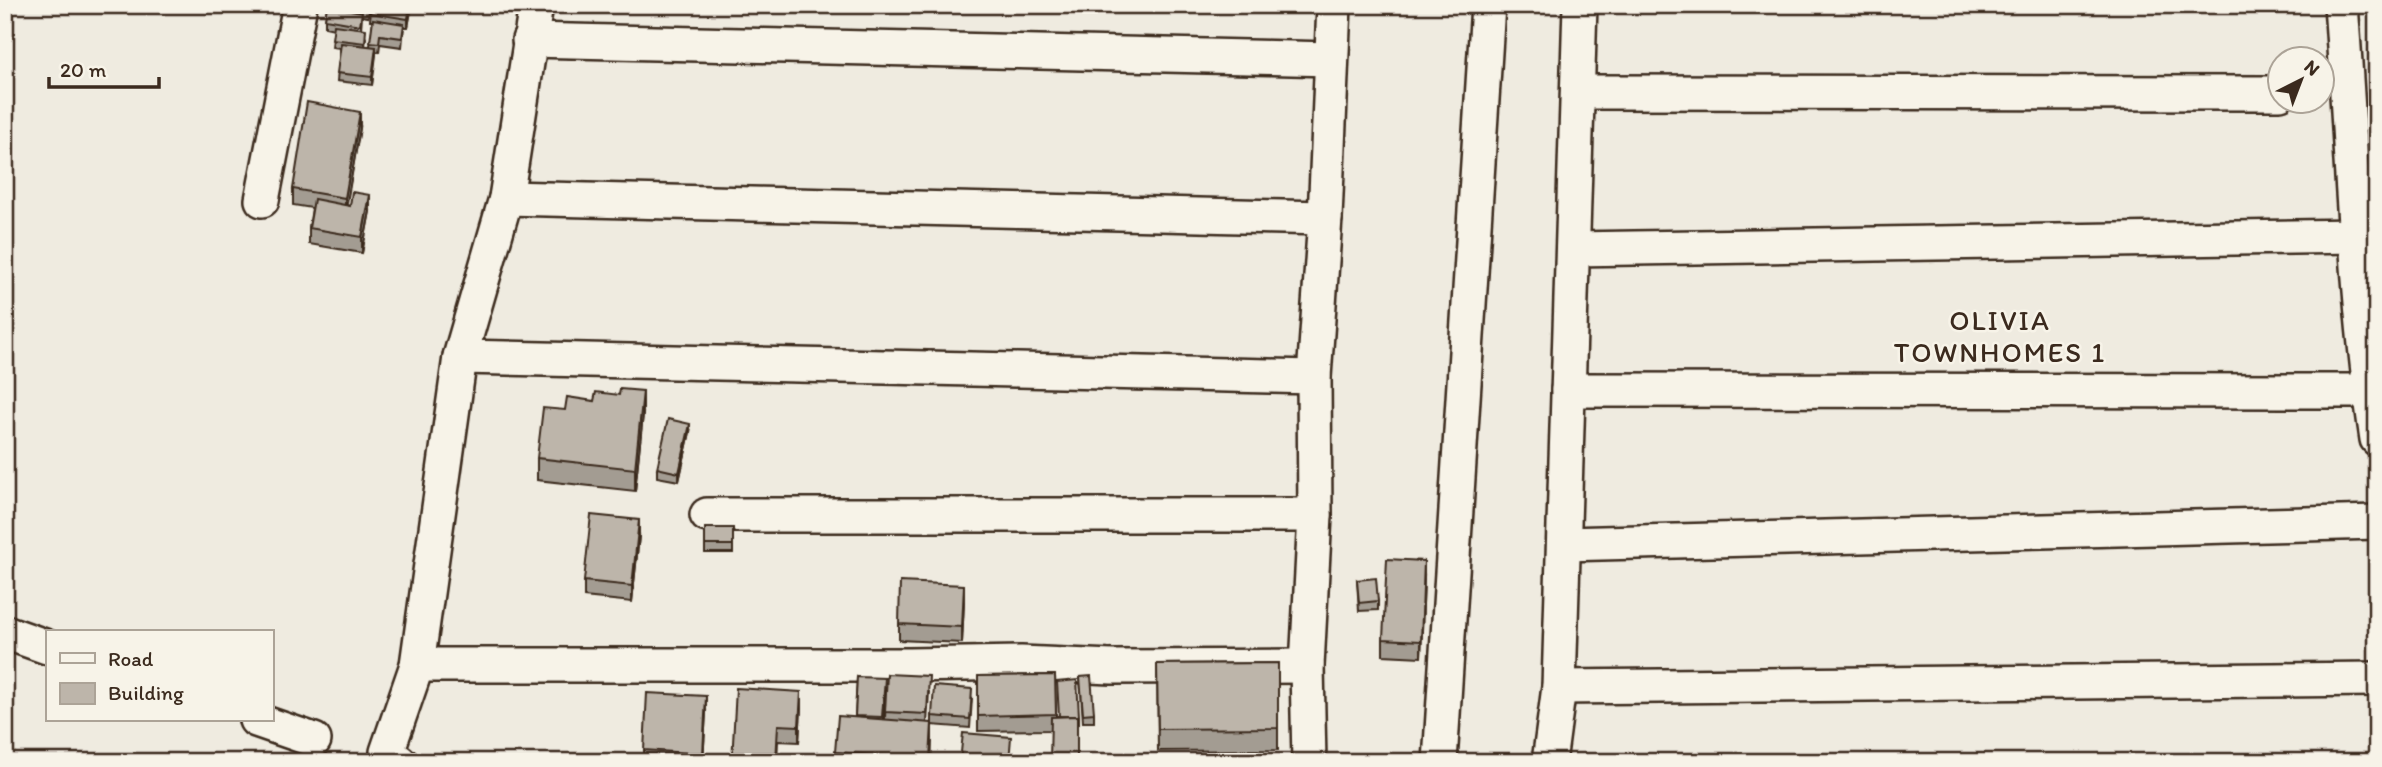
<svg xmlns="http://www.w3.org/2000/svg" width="2382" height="767" font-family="Itim,sans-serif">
<rect width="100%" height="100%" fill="#efebe0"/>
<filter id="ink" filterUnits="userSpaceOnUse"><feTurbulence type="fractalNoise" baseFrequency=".0143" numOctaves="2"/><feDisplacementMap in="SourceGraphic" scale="14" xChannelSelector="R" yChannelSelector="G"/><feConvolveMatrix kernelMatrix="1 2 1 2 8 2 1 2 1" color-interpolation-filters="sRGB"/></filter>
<g filter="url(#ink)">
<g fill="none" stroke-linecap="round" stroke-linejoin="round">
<defs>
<g id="street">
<path d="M2341,5C2352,150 2355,296 2377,439"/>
<polyline points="529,40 1331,59"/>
<polyline points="1579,92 2280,93"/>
<polyline points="506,198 1325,218"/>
<polyline points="262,200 300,5"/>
<polyline points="1573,249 2357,236"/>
<polyline points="460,357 1314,377"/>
<polyline points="1568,390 2369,391"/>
<polyline points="707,515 1315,515"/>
<polyline points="1564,544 2377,522"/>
<polyline points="5,632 47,647"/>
<polyline points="417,665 909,665 1021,663 1112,667 1307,666"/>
<polyline points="1559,687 2377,679"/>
<polyline points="256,720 314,740"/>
<polyline points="400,762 387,752 417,665 460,357 506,198 536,5"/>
<polyline points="1309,762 1307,666 1315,515 1314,377 1325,218 1334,5"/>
<polyline points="1440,762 1488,5"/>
<polyline points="1549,762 1559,687 1580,5"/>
</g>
</defs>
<use href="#street" stroke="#3b2a1e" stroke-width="38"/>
<use href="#street" stroke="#f7f3e8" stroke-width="33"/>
</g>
<g fill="#a39c92" stroke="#3b2a1e" stroke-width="2">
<polygon points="328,5 370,5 368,17 362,16 361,29 366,38 365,46 370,46 373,21 370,21 371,5 412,5 408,27 404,27 402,47 380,44 379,52 376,51 372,85 337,81 340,48 332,47 334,29 325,27 325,19"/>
<polygon points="360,128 346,205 370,211 362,253 309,244 309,228 312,208 293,205 293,189"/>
<polygon points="643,414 635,491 537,480 537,458"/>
<polygon points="690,432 679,481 657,477 657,468"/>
<rect x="705" y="528" width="28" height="25"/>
<polygon points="639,536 632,602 584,597 584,581"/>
<polygon points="1424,577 1421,657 1383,655 1383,639"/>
<polygon points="1357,580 1378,601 1378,610 1359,611"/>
<polygon points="964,601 962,643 899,640 899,624"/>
<polygon points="1278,663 1278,750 1158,751 1157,664"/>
<polygon points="887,674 929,692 927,723 932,723 932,716 972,698 970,728 932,725 931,762 835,762 835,752 855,717 857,677 885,687 883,719 885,719"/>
<polygon points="1055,675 1056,716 1079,716 1079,724 1051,730 978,731 978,676"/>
<polygon points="1080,677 1094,713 1094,722 1083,722"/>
<polygon points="801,708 799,742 778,741 777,762 732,762"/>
<polygon points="706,712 703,762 644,762 644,750"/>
</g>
<g fill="#847f77" stroke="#3b2a1e" stroke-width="2">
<polygon points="410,5 412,5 408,27 408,19"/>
<polygon points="376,47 376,55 372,85 372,77"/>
<polygon points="360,112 360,128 345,214 345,198"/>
<polygon points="370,195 370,211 362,253 362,237"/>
<polygon points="643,391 643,414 635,491 635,469"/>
<polygon points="690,424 690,432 679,481 679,473"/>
<polygon points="639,520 639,536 632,602 632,586"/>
<polygon points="1424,561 1424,577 1421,657 1421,641"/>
<polygon points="964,585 964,601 962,643 962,627"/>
<polygon points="801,692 801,708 799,742 799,726"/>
<polygon points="706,696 706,712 703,762 703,754"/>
<polygon points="932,723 932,739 931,762 930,762"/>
</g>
<g fill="#bdb5aa" stroke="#3b2a1e" stroke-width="2">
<polygon points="345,5 369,5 368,9"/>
<polygon points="371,5 410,5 408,19 370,13"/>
<polygon points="327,6 362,12 360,25 325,19"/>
<polygon points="373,19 404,24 402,38 380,35 379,43 370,42"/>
<polygon points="334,25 366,29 365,43 332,39"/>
<polygon points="341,43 376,47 372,77 337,73"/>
<polygon points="307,102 360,112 345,198 293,189"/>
<polygon points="352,192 370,195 362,237 309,228 314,199 350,206"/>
<polygon points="620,389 643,391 635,469 537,458 543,408 565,410 567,397 594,401 596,392 619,395"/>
<polygon points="668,419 690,424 679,473 657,468"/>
<polygon points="591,515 639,520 632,586 584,581"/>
<rect x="705" y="528" width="28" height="17"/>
<polygon points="1387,559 1424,561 1421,641 1383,639"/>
<polygon points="1376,578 1378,601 1359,603 1357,580"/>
<polygon points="900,582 964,585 962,627 899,624"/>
<polygon points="1278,663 1278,728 1158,729 1157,664"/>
<polygon points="887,674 929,676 927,714 885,712"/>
<polygon points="1055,675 1056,714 978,716 978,676"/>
<polygon points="1091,676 1094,713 1083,714 1080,677"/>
<polygon points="857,677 885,678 882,717 855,716"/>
<polygon points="1077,680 1079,716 1059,716 1057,682"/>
<polygon points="934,686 972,689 970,719 932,716"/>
<polygon points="736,688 801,692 799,726 778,725 776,762 732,762"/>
<polygon points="647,693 706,696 703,754 644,750"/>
<polygon points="838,716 932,723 930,759 835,752"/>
<polygon points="1077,716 1077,762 1050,762 1051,717"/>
<polygon points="963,733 1011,737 1009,762 960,762"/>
</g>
</g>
<g text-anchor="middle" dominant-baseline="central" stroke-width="5" stroke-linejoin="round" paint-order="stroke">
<g font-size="28" letter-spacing="2" fill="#3b2a1e" stroke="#f7f3e8">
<text x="2000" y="320">OLIVIA<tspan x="2000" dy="32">TOWNHOMES 1</tspan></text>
</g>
</g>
<rect width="2382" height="767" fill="none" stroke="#f7f3e8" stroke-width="28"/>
<rect x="14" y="14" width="2354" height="739" fill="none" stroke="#3b2a1e" stroke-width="2.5" filter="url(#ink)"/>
<rect x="46" y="630" width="228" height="91" fill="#f7f3e8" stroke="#aca397" stroke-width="2"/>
<rect x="60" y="653" width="35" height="10" fill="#f7f3e8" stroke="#aca397" stroke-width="2"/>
<text x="108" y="666" font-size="21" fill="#3b2a1e">Road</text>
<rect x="60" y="683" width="35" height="21" fill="#bdb5aa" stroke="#aca397" stroke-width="2"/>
<text x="108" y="700" font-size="21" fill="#3b2a1e">Building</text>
<g transform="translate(2301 80) rotate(42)"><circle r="33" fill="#f7f3e8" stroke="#aca397" stroke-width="2"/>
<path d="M0-5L12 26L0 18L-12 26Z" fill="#3b2a1e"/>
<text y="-10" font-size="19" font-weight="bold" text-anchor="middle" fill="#3b2a1e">N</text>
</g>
<path d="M49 77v10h110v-10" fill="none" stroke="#3b2a1e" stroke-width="3.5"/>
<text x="60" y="77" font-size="21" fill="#3b2a1e" stroke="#f7f3e8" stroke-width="5" paint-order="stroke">20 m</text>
</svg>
